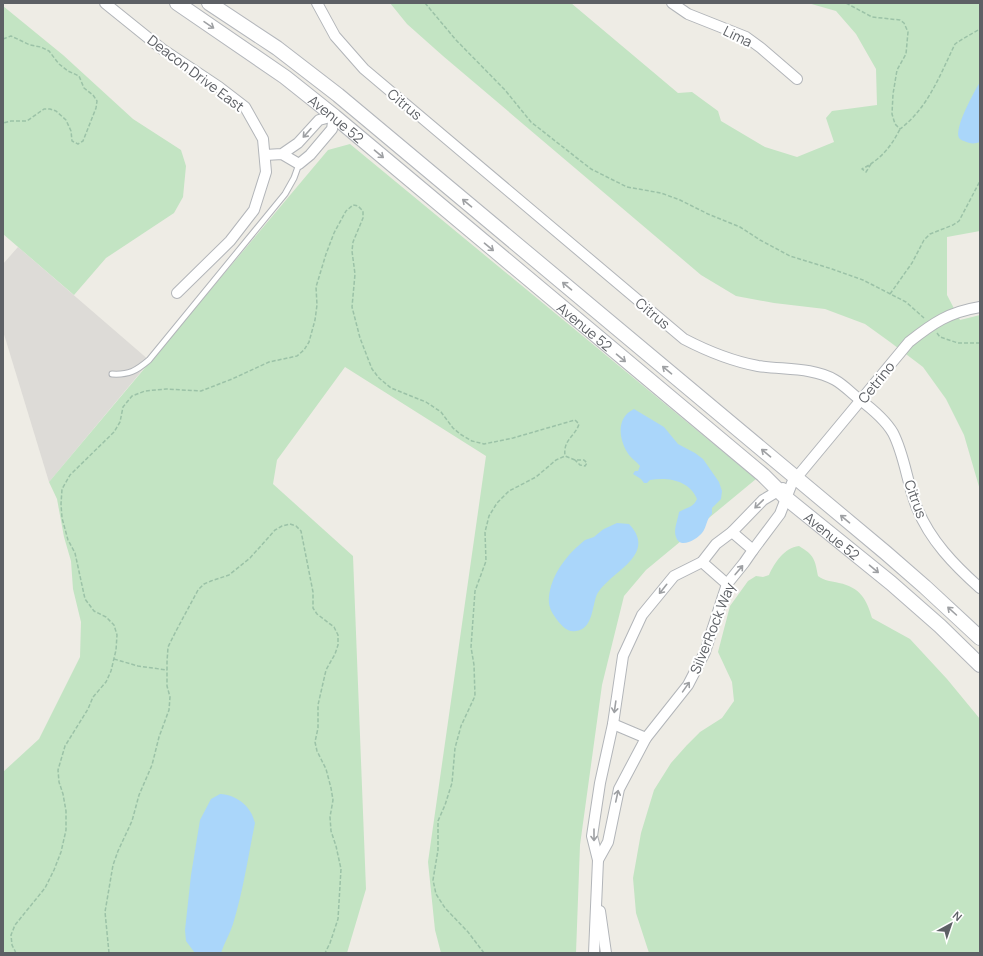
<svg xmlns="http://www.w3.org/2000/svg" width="983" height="956" font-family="Manrope,sans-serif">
<rect width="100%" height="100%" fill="#eeece5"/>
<polygon fill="#dddbd7" points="18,247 150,361 49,482 3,331 3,264"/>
<g fill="#c3e4c3">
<polygon points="390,3 571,3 678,93 692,92 718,111 721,121 765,147 797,157 834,142 826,118 832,111 877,105 876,69 856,34 836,11 808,3 980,3 980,231 947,237 947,295 960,320 980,315 980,490 964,435 946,399 923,367 890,342 865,324 825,309 774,303 736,296 701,275 443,56 407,24"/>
<polygon points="3,6 63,55 133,119 181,150 186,166 183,197 174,213 106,258 74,295 3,234"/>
<polygon points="350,144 756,479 646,570 624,596 602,685 580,845 576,953 441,953 435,930 428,862 486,456 345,367 277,460 273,484 353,556 366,889 347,953 3,953 3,772 39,739 80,657 81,622 73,589 71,561 64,537 57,499 49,482 328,150"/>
<path d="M799,546C814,555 815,559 818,576C825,581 831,581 839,583C860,587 867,600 872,618L910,639L947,679L980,719V953H649L636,913L633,878L641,833L654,790L671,763L687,745L700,732L722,718L734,701L732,682L718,652L730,606L748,581L756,576L763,577L769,575C775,562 784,548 799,546Z"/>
</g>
<g fill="#aad6fa">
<path d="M980,82V142C975,144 970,144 964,141C963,141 960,139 959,138C954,128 974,92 980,82Z"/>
<path d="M634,409L664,427L678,444L695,453L703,459L719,482L722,491L721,499L712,508V514C706,519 707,527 702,533C697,539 680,550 676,537C673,530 678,520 679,512C687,507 693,508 697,499C689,480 668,477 650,480L647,483H644L641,479L633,474L635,471H638L640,466C637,462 632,459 629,455C619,441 615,418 634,409Z"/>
<path d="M617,523L629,524C660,557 605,573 596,597C592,609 592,629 576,631C567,633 560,624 555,617C547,606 548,598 551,586C557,567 570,552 585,540C588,539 591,538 594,537C598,534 601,530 606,528C610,526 613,525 617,523Z"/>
<path d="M220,794C237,795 251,806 255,823C248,857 243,892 233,924C230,934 224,943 221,953H195L186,941L185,930L191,875L200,820L211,799Z"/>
</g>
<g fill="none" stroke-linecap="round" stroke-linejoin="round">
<defs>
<path id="service" d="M112,374C129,375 136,371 149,360L285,194L294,178L299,164"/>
<g id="minor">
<polyline points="105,3 162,49 219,87 245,107 263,139 266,172 254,210 230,241 177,293"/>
<path d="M317,3L335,36L364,69L684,339C709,352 731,361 758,366C784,370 812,367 835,380C844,385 851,393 859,399C871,408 885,419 893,433C905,456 907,484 917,508C930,540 954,565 980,588"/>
<polyline points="672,3 688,14 746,37 761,48 797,79"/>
<polyline points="265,155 282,154 298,143 319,120 334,116 332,129 310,155 299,164 282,154"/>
<polyline points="732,532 753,550"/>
<polyline points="702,562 727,584"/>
<polyline points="613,724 646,738"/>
<path d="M598,860L608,842L619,789L646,738L688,685L705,652L727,584L744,563L753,550L780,514L792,483L909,342C933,323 949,312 980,307"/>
<polyline points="600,911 606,953"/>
<polyline points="594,953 598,860 592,836 600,783 613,724 623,656 642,615 674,576 702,562 716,544 732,532 763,500 783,488"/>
</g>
<g id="secondary">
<path id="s1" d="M177,3L285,77L334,116L763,475L786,498L891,583L940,626L980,665"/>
<polyline points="209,3 277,48 338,95 886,553 925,587 980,638"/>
</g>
</defs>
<use href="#service" stroke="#b2b5b9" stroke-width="7"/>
<use href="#minor" stroke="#b2b5b9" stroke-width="12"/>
<use href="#secondary" stroke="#b4b7bc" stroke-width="16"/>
<g stroke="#9bc2a7" stroke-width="1.5" stroke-dasharray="4 2" stroke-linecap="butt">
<polyline points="425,3 456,40 505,90 531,122 591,169 627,187 661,193 680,200 708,214 740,227 760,240 790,256 832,269 863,280 906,302 924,318"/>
<path d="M846,3L872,17L900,20L904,23L908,32L906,54L897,70L893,94L892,114L895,124L900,129C928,108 940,75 955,44L961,40L980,29"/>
<polyline points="3,39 11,36 30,45 41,47 49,51 59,64 68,71 79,76 84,88 93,95 97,101 96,108 83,141 78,144 72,141 71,131 66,120 56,111 50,109 44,109 27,121 11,121 3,123"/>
<path d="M871,164L866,172L862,169C880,160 891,147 900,129"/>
<polyline points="890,294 912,263 924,240 930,234 953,225 959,221 980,181"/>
<polyline points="937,333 940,337 958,343 980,343"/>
<polyline points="114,659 138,666 167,670"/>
<path d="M16,953L12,945L11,935L15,925L45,888L54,870L61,852L66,830V811L63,794L59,782L58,770L65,746L88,709L93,697L106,682L111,671L116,650L117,635L114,625L106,617L94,611L85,599L75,553L68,540L62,518L61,504L62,489L70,475L114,432L120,422L123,407L132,396L145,391L166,389L201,391L232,379L269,362L297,356L304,350L309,342L315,320L317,305L316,287L326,254L334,233L346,211L353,205L358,206L363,211V218L353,242L352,251L355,274L352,307L360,338L372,369L379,378L391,388L426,402L441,412L453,428L460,434L472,441L484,444L513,438L575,420L579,424C575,437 563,439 565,456"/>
<polyline points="109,953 105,912 113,865 118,851 132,821 139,795 152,765 159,737 169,710 170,697 167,686 167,662 168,647 176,631 198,590 204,584 211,581 229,575 250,558 275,530 282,526 290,524 296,526 301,531 313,592 313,608 317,614 334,627 338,635 338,645 335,654 326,670 318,705 318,728 315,742 317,751 326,769 331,788 333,800 330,817 331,831 336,846 341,869 338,919 330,943 325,953"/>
<polyline points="484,953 468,932 445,908 436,894 433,880 438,850 438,821 445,805 452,783 455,748 461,726 475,696 474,665 471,647 475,591 486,561 485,532 489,516 497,503 509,491 536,477 556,460 565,456 575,460 584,460 587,463 585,466 580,465 575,460"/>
</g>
<use href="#service" stroke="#fff" stroke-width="5"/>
<use href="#minor" stroke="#fff" stroke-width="10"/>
<use href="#secondary" stroke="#fff" stroke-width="14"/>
</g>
<defs><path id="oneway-shaft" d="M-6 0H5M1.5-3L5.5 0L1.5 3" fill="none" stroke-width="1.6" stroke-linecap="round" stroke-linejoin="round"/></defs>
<g stroke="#9ea0a3">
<use href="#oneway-shaft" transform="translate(209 25) rotate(34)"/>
<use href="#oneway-shaft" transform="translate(307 133) rotate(132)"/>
<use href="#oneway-shaft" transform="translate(379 154) rotate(40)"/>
<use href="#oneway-shaft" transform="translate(467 203) rotate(-140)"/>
<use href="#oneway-shaft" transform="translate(489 247) rotate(40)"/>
<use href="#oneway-shaft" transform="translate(567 286) rotate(-140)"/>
<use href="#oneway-shaft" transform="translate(621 358) rotate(40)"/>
<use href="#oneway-shaft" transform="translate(667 370) rotate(-140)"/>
<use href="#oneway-shaft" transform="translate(766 453) rotate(-140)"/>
<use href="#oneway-shaft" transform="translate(759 504) rotate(136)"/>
<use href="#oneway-shaft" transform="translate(845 519) rotate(-140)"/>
<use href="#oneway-shaft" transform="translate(874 569) rotate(40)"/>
<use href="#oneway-shaft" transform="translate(739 570) rotate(-50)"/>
<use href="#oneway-shaft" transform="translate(663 589) rotate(129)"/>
<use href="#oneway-shaft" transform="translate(952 611) rotate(-138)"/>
<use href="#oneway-shaft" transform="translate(686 687) rotate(-55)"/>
<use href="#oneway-shaft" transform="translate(615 707) rotate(98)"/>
<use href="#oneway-shaft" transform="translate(617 796) rotate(-78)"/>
<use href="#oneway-shaft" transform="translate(594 835) rotate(90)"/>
</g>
<g text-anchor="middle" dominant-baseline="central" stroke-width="4" stroke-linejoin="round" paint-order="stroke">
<g font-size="14" fill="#5d6065" stroke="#fff">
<text transform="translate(738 36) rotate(26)">Lima</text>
<text transform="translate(196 73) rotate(37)">Deacon Drive East</text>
<text transform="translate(405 104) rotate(40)">Citrus</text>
<text stroke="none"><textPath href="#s1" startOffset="197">Avenue 52</textPath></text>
<text transform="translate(653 313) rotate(40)">Citrus</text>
<text stroke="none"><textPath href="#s1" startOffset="521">Avenue 52</textPath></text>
<text transform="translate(876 382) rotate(-51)">Cetrino</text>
<text transform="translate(916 499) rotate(70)">Citrus</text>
<text stroke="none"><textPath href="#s1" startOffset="845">Avenue 52</textPath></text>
<text transform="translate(712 628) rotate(-68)">SilverRock Way</text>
</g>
</g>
<rect width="983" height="956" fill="none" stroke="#5d6065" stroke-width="8"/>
<g transform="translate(951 924) rotate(40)" stroke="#ffffff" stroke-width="3" paint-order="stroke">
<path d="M0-3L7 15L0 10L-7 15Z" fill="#5d6065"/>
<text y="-6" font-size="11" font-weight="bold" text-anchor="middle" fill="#5d6065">N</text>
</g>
</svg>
